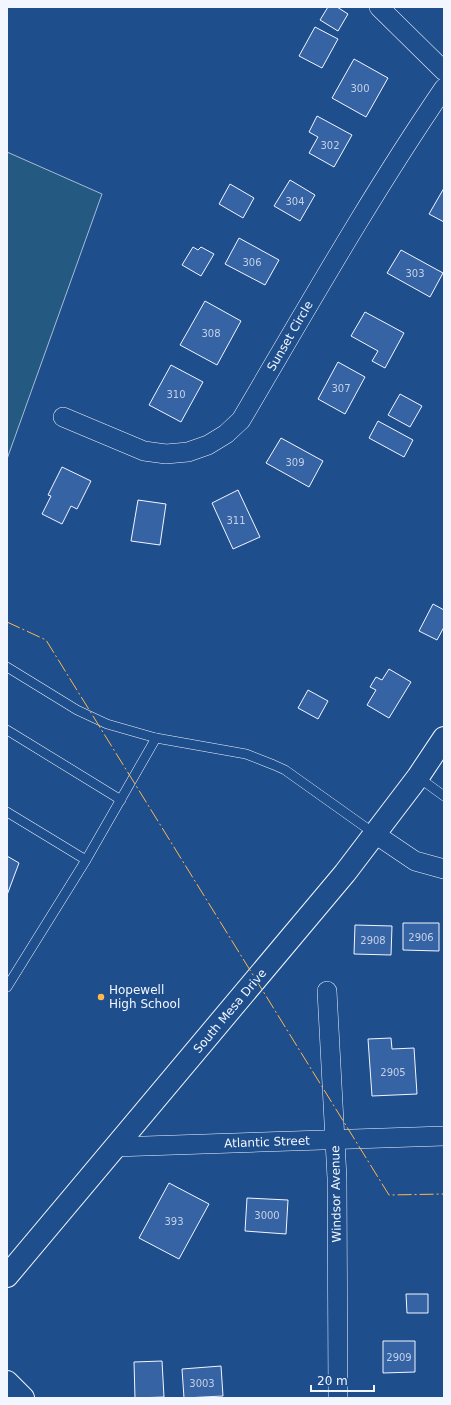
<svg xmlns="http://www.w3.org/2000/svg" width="451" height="1405" font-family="'DejaVu Sans',sans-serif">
<rect width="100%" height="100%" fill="#1f4e8c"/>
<polygon fill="#245a82" stroke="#a8bbd7" points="7,152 102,194 7,459"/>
<g fill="#3563a3" stroke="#f2f6ff">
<polygon points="328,7 337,7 348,14 338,31 320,20"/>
<polygon points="315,27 338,39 322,68 299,56"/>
<polygon points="354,59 388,78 366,117 332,98"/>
<polygon points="317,116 352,135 334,167 309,153 318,137 309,132"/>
<polygon points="290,180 315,195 300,221 274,206"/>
<polygon points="230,184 254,198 243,218 219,204"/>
<polygon points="444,188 444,222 429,214"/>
<polygon points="239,238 279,260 265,285 225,264"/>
<polygon points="193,247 198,250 201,247 214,254 201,276 182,265"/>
<polygon points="401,250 443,273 430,297 387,273"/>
<polygon points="205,301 241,321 217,365 180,345"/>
<polygon points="365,312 404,333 385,368 372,361 378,351 351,336"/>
<polygon points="338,362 365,377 345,414 318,399"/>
<polygon points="171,365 203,382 181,422 149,405"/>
<polygon points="400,394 422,406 410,427 388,415"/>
<polygon points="378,421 413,440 404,457 369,438"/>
<polygon points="281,438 323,461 309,487 266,463"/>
<polygon points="62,467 91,481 77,509 71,506 62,524 42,514 51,496 48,495"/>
<polygon points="238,490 260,537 233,549 212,503"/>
<polygon points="138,500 166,504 160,545 131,541"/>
<polygon points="433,604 444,610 444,627 437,640 419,631"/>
<polygon points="389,669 411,682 389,718 367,705 376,690 370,687 376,677 382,680"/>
<polygon points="308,690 328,701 318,719 298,708"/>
<polygon points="7,856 19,863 7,895"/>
<polygon points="403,923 439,923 439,951 403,950"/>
<polygon points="355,925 392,926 391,955 354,954"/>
<polygon points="391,1038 392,1049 414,1048 417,1094 372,1096 368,1039"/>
<polygon points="169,1183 209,1204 179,1259 139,1238"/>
<polygon points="247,1198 288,1200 286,1234 245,1231"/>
<polygon points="406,1294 428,1294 428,1313 407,1313"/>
<polygon points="383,1341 415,1341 415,1372 383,1373"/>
<polygon points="162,1361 164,1397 135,1398 134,1362"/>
<polygon points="221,1366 223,1396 184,1398 182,1369"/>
</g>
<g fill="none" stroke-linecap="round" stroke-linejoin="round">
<defs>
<g id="service">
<polyline points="7,667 77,710 107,724 156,738 246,754 274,765 285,770 375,834"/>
<polyline points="7,730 121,800"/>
<polyline points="418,777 444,796"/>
<polyline points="7,812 86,860"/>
<polyline points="7,987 86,860 156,738"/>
</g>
<g id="minor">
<polyline points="379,7 444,71"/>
<path d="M63,417L144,451L166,454L188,452L208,445L226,434L241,420C307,308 371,195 444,88"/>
<polyline points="375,834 415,861 444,869"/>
<polyline points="327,991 337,1178 338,1398"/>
<polyline points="115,1147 444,1136"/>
</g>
<polyline id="tertiary" points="7,1382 23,1398"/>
<polyline id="secondary" points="7,1276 345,873 418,777 444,738"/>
</defs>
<use href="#service" stroke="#f2f6ff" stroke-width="10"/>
<use href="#minor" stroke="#f2f6ff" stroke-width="20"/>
<use href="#tertiary" stroke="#f2f6ff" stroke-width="24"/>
<use href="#secondary" stroke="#f2f6ff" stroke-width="24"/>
<use href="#service" stroke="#1f4e8c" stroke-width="9"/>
<use href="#minor" stroke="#1f4e8c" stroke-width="19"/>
<use href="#tertiary" stroke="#1f4e8c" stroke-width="22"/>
<use href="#secondary" stroke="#1f4e8c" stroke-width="22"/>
<polyline stroke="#ffb74d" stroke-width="1" stroke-dasharray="14 3 2 3" stroke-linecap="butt" points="7,622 46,640 389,1195 444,1194"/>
</g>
<circle fill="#ffb74d" stroke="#1f4e8c" stroke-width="1.5" cx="101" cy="997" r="4"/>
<g text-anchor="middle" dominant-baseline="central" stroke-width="3" stroke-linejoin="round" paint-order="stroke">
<g font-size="10" fill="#c3d1e8">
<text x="360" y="88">300</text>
<text x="330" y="145">302</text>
<text x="295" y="201">304</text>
<text x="252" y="262">306</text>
<text x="415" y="273">303</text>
<text x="211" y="333">308</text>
<text x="341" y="388">307</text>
<text x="176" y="394">310</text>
<text x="295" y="462">309</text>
<text x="236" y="520">311</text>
<text x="421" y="937">2906</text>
<text x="373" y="940">2908</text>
<text x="393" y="1072">2905</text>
<text x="267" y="1215">3000</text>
<text x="174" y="1221">393</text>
<text x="399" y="1357">2909</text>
<text x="202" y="1383">3003</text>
</g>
<g font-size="12" fill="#f2f6ff" stroke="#1f4e8c">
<text transform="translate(290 336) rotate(-60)">Sunset Circle</text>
<text transform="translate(230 1011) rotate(-50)">South Mesa Drive</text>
<text transform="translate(267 1142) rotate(-2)">Atlantic Street</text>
<text transform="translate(336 1194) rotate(-91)">Windsor Avenue</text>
</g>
<g font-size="12" fill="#f2f6ff" stroke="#1f4e8c" text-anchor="start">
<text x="109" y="990">Hopewell<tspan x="109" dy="14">High School</tspan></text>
</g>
</g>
<rect width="451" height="1405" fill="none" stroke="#f2f6ff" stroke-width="16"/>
<path d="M311 1385v6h63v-6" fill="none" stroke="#f2f6ff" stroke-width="2"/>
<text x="317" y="1385" font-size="12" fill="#f2f6ff" stroke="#1f4e8c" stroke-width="3" paint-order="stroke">20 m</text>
</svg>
